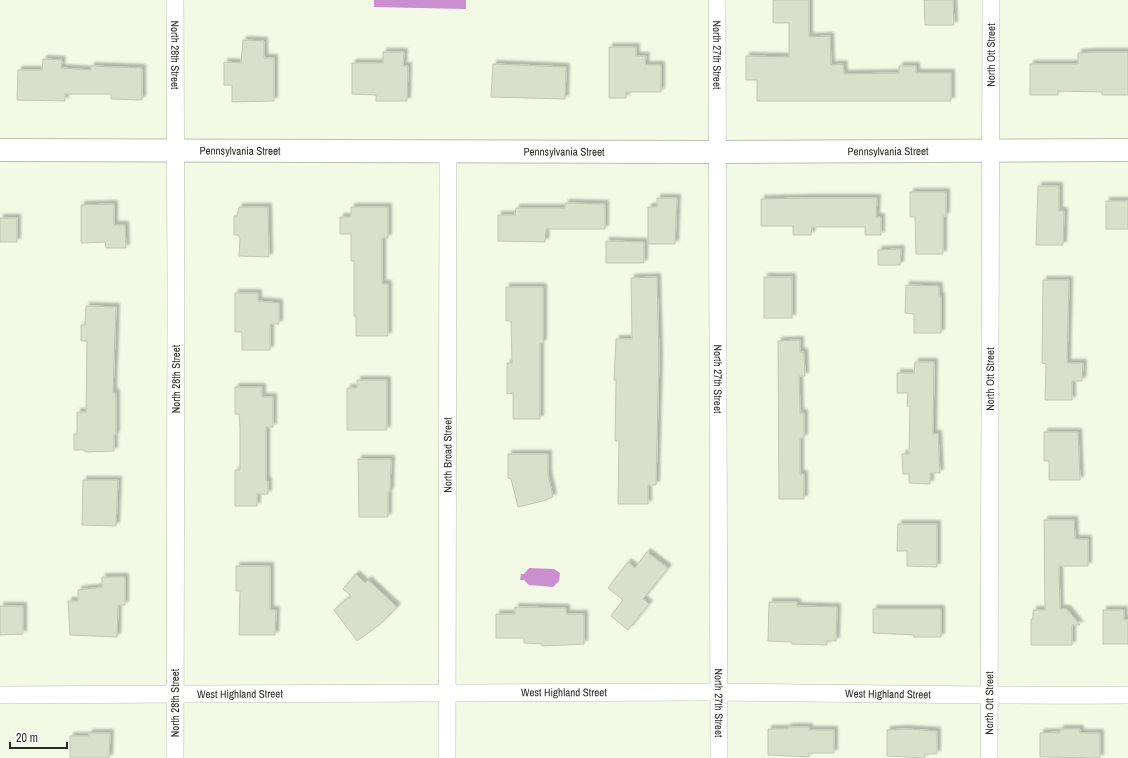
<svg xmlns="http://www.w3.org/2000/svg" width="1128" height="758" font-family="'Archivo Narrow',sans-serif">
<defs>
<filter id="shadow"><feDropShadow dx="3.5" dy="-3.5" stdDeviation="1" flood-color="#0004"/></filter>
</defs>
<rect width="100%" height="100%" fill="#f2f9e4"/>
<g fill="#cb8fcf">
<polygon points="374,0 466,0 466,9 374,7"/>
<polygon points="529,568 554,569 560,573 559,581 553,587 529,585 524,580 520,580 521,574 524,574"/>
</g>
<g fill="#d8dfca" stroke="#c0c7b3" filter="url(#shadow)">
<polygon points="773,0 809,0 809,37 830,36 831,65 843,64 844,74 899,73 899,66 916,66 916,73 951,73 951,101 757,101 757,80 746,80 746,56 789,57 789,23 773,23"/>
<polygon points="924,0 953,0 954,25 925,25"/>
<polygon points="243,40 264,41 264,58 274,58 274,101 232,102 232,85 224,85 224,62 241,63"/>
<polygon points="609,47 636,47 636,56 646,56 645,65 661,65 661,92 626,92 626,98 609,98"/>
<polygon points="383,52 404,52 403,66 408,66 407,101 376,101 376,95 352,94 352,63 383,63"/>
<polygon points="1094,52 1128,52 1128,95 1102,95 1102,92 1058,91 1058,95 1030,95 1030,64 1078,64 1078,53"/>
<polygon points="43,59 62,60 61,68 91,70 91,66 142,68 142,100 111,99 111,94 65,94 65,101 17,100 18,70 42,70"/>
<polygon points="493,64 566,67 565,99 491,97"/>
<polygon points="1038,186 1059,186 1059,211 1064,211 1063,245 1036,245"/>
<polygon points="910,192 946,192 946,216 943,216 943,254 916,254 915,217 910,217"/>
<polygon points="657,198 677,198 675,244 648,244 648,207 657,207"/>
<polygon points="806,198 877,198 876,217 881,217 881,235 865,235 865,227 812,227 811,235 793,235 793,226 761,226 761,199"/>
<rect x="1106" y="201" width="22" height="28"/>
<polygon points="565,203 605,204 605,229 546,229 545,242 498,241 498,215 515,215 516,208 565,208"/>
<polygon points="114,204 114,225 125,225 126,248 106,248 105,242 81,243 81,205"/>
<polygon points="239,207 268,207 269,257 239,256 240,238 238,235 234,235 234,216 237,216"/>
<polygon points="351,207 388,207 388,238 382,238 382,284 388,284 388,336 356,336 356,316 354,316 354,261 351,261 351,234 340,234 340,217 351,217"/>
<rect x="0" y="218" width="17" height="24"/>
<polygon points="606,241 644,242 644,263 606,263"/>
<polygon points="901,249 900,265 878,265 878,250"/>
<polygon points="657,277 659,357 656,485 648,485 648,504 618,504 619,441 615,441 616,380 614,380 616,339 632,339 631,278"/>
<rect x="764" y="277" width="28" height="41"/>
<polygon points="1043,280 1069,280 1067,363 1083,363 1082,381 1072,381 1072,400 1045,400 1046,364 1042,363"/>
<polygon points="906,285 939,286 939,296 941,296 941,333 914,333 914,314 905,313"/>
<polygon points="506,287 543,287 543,343 540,343 540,419 513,419 513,393 507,394 507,363 512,363 511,321 506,321"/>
<polygon points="235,293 258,293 258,301 279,303 279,324 270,324 270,350 242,350 242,332 235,332"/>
<polygon points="86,306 116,307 113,393 116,393 116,435 114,435 114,451 85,452 84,450 74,450 74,434 77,434 77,412 86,412 87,341 81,341 81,325 85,325"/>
<polygon points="800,340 800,352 804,352 805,376 799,376 800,413 804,413 804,438 800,438 800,474 804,474 804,499 779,499 778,341"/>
<polygon points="915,362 934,362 933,434 938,434 940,473 930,473 930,484 909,483 909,474 903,474 902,454 909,454 910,406 907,406 908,393 897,393 897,373 914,373"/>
<polygon points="357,380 387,380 387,430 347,430 347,388 357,388"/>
<polygon points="235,387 262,387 262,397 273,397 273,427 266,427 266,480 268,481 268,494 257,494 257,506 235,506 235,470 240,470 240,427 239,414 235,414"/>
<polygon points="1044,432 1078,432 1080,480 1049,480 1049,461 1044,461"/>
<polygon points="508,454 548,454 548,474 553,497 547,499 547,500 518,507 511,479 508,478"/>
<polygon points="358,459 391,459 390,492 388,492 388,517 359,517"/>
<polygon points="83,480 118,480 116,526 82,525"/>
<polygon points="1044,520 1074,520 1075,539 1088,539 1088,566 1059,566 1060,609 1067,609 1080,625 1072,625 1072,645 1031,645 1031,619 1033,619 1033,610 1045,610"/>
<polygon points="898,524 937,524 937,567 907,566 907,551 897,551"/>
<polygon points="647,552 668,568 643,599 649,604 628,630 611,616 623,600 608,588 628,562 635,568"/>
<polygon points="236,566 270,566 270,610 276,610 275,635 239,635 240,591 236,591"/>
<polygon points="356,574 365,583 368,580 397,607 379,625 357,641 334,610 351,596 343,589"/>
<polygon points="102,577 125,577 125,605 118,605 117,637 70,635 68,601 78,601 78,590 102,587"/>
<polygon points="769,602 797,602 797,606 837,607 836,641 827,641 827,645 792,644 792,642 768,641"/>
<polygon points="0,606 23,606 23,634 0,635"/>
<polygon points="515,607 566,608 566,614 584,614 584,644 542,646 542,644 524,643 524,638 496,638 496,614 515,614"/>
<polygon points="873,609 941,609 941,637 914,637 914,635 873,633"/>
<polygon points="1103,610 1124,610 1124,620 1128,620 1128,644 1103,644"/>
<polygon points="788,727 809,727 809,730 834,730 834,753 809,753 809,757 768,755 768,729 788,729"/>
<polygon points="905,729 937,731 937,754 925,754 925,758 887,756 887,730"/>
<polygon points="1060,729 1080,729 1080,733 1100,733 1100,758 1040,757 1040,733 1060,732"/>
<polygon points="89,733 110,733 109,758 70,758 70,736 89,736"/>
</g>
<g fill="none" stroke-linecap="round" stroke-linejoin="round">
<defs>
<g id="street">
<path id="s1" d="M175,0L176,295L175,758"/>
<path id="s2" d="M717,0L719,758"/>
<path id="s3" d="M0,695C238,694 476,692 714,692C852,693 990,696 1128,695"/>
<path id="s4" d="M447,758L448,151"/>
<path id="s5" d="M989,758L991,0"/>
</g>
<g id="secondary">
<path id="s6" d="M0,150L717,152L1128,150"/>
</g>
</defs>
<use href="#street" stroke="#b9c0ac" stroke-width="18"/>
<use href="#secondary" stroke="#b9c0ac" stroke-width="24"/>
<use href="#street" stroke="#fff" stroke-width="17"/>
<use href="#secondary" stroke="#fff" stroke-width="22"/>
</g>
<g text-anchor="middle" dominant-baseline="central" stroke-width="3" stroke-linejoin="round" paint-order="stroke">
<g font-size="11" fill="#292c24" stroke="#fff">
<text stroke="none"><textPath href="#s1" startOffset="55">North 28th Street</textPath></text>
<text stroke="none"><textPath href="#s2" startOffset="55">North 27th Street</textPath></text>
<text stroke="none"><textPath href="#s5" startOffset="703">North Ott Street</textPath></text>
<text stroke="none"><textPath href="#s6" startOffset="240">Pennsylvania Street</textPath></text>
<text stroke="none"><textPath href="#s6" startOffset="888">Pennsylvania Street</textPath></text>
<text stroke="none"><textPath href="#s6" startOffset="564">Pennsylvania Street</textPath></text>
<text transform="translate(176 379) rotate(-90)">North 28th Street</text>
<text stroke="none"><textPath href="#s2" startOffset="379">North 27th Street</textPath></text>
<text stroke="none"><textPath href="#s5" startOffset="379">North Ott Street</textPath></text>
<text stroke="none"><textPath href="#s4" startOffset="303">North Broad Street</textPath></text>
<text stroke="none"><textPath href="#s3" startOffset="564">West Highland Street</textPath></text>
<text stroke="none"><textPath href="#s3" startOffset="240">West Highland Street</textPath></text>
<text stroke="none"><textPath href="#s3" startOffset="888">West Highland Street</textPath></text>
<text transform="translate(175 703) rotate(-90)">North 28th Street</text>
<text stroke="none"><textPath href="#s2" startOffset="703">North 27th Street</textPath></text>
<text stroke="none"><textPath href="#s5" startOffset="55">North Ott Street</textPath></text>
</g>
</g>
<path d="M10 742v6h57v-6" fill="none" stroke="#292c24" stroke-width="2"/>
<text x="16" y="742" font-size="12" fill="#292c24" stroke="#ffffff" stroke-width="3" paint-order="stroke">20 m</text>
</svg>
